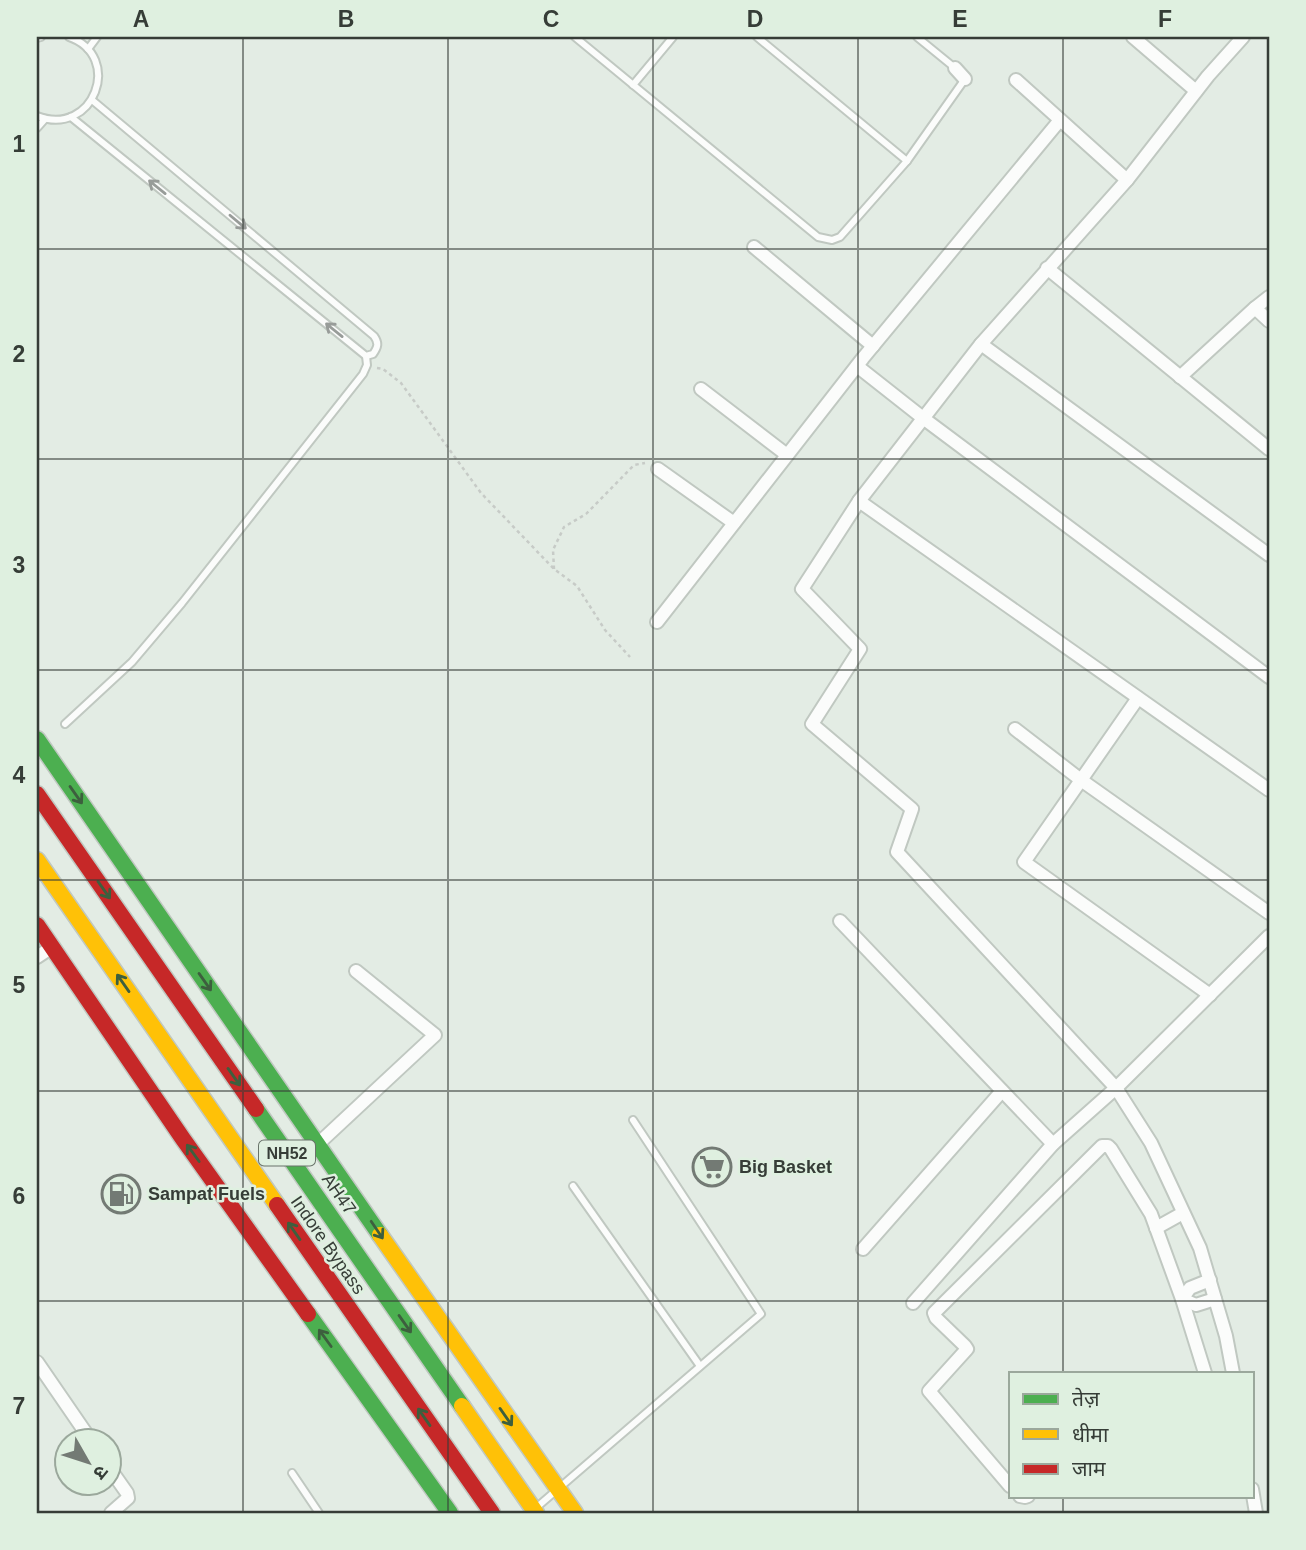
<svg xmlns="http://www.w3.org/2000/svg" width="1306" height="1550" font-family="Helvetica,'Noto Sans Devanagari',sans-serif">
<rect width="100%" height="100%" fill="#e3ece4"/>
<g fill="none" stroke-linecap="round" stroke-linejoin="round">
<defs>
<g id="lane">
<polyline points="575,37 818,237 832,240 840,237 907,161 965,79"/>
<polyline points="757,37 907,161"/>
<polyline points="917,37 955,68"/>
<polyline points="37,38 41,37"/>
<polyline points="88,49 97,37"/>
<polyline points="633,85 673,37"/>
<path d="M37,116C94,138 124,56 69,37"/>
<path d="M71,117L366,356L373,354C378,347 379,343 374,336L92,100"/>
<polyline points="37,128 45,119"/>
<polyline points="65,724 132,662 182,603 363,374 367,365 366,356"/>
<polyline points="573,1186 700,1366"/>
<polyline points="292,1473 319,1513"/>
<polyline points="537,1507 761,1314 633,1120"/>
</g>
<g id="street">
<polyline points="1133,37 1196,91"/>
<polyline points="955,68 965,79"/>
<polyline points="1016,80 1127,180"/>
<polyline points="754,247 873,346"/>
<polyline points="1047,268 1269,449"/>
<polyline points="1255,308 1269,297"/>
<polyline points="981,344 1269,555"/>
<polyline points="857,366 923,418 1269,677"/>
<polyline points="1180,377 1255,308 1269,321"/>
<polyline points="701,389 787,455"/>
<polyline points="658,469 734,523"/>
<polyline points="859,501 1269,790"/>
<polyline points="657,622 863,358 1060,120"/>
<polyline points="1138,698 1024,862 1210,995"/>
<polyline points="1015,729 1081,780 1269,913"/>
<polyline points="840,921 1053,1144"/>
<polyline points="37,957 52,947"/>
<polyline points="318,1144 435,1035 356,971"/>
<polyline points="1156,1228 1183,1213"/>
<polyline points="863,1249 1002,1091"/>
<polyline points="1210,1280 1190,1288 1182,1299 1196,1305 1215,1299"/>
<polyline points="913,1303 1053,1144 1116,1088 1269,936"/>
<polyline points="37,1362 92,1442"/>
<polyline points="1233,1373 1226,1336 1200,1248 1151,1143 1116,1088 897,852 912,809 812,724 860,649 802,589 859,501 981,344 1127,180 1208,76 1243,37"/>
<polyline points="108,1466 127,1493 128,1498 111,1513"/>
<polyline points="1010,1486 929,1391 967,1349 965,1346 936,1318 934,1313 1102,1146 1108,1146 1111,1149 1151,1214 1182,1299 1205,1373"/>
<polyline points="1252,1489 1256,1513"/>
<polyline points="1020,1496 1025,1497 1028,1496"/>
</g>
<g id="fast">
<polyline points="37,739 380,1235"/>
<polyline points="256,1109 462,1406"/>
<polyline points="308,1314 450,1513"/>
</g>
<g id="slow">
<polyline points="37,860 277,1205"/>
<polyline points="380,1235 575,1513"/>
<polyline points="462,1406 536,1513"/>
</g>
<g id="jam">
<polyline points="37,794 256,1109"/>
<polyline points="37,925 183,1139 308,1314"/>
<polyline points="277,1205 492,1513"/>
</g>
</defs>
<use href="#lane" stroke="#c0c8c1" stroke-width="10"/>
<use href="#street" stroke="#c0c8c1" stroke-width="16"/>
<use href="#fast" stroke="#c0c8c1" stroke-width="19"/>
<use href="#slow" stroke="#c0c8c1" stroke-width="19"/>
<use href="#jam" stroke="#c0c8c1" stroke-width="19"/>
<g stroke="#c7cbc7" stroke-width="2.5" stroke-dasharray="3.5 3.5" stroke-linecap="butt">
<polyline points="377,368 383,369 401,383 481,493 554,569 577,586 605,630 630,657"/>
<polyline points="554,569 553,550 564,527 586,514 634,465 645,463"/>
</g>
<use href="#lane" stroke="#fbfcfb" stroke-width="6"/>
<use href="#street" stroke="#fbfcfb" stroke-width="12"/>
<use href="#fast" stroke="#4caf50" stroke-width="16"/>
<use href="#slow" stroke="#ffc107" stroke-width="16"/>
<use href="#jam" stroke="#c62828" stroke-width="16"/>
</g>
<defs><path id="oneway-shaft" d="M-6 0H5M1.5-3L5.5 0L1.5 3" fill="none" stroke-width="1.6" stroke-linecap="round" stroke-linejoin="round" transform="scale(1.75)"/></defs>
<g stroke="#989c99">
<use href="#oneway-shaft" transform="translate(157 187) rotate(-141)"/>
<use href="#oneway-shaft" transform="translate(238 222) rotate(40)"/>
<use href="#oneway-shaft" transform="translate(334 330) rotate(-141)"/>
</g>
<g stroke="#3d5f3e">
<use href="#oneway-shaft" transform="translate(76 795) rotate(55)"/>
<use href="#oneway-shaft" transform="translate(104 890) rotate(55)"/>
<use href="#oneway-shaft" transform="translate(205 982) rotate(55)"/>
<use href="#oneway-shaft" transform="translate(123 983) rotate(-125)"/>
<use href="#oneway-shaft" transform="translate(234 1077) rotate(55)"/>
<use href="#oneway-shaft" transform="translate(193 1153) rotate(-126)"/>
<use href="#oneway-shaft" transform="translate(377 1230) rotate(56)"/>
<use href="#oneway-shaft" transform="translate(294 1231) rotate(-125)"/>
<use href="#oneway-shaft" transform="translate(405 1324) rotate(55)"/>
<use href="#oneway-shaft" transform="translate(325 1338) rotate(-126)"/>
<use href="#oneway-shaft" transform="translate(424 1417) rotate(-125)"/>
<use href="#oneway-shaft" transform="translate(506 1417) rotate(55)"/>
</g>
<path fill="none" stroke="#363d37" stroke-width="2" stroke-opacity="0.55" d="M243,37V1513M448,37V1513M653,37V1513M858,37V1513M1063,37V1373M37,249H1269M37,459H1269M37,670H1269M37,880H1269M37,1091H1269M37,1301H1269M1063,1496V1513"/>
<defs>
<symbol id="supermarket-ring" viewBox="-11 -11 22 22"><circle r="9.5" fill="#dff0e0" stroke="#737a74" stroke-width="1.5"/><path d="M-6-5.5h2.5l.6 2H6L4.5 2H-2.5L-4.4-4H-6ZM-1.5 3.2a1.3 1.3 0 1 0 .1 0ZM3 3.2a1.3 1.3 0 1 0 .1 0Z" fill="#737a74"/></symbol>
<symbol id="fuel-ring" viewBox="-11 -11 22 22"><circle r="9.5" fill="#dff0e0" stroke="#737a74" stroke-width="1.5"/><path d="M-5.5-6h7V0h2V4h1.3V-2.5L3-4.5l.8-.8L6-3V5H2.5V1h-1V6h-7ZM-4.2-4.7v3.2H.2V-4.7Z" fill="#737a74"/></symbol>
</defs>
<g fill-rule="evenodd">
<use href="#supermarket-ring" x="690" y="1145" width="44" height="44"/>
<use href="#fuel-ring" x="99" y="1172" width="44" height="44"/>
</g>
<g text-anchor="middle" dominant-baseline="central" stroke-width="5" stroke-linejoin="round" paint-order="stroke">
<rect fill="#dff0e0" stroke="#69736a" stroke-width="2" x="259" y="1140.5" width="56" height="25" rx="5"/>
<g font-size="16" font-weight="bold" fill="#363d37">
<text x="287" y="1153">NH52</text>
</g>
<g font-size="18" font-weight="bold" fill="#363d37" stroke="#dff0e0" text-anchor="start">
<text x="739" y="1167">Big Basket</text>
<text x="148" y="1194">Sampat Fuels</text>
</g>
<g font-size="18" fill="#363d37" stroke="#dff0e0">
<text transform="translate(339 1194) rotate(55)">AH47</text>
<text transform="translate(328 1245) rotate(55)">Indore Bypass</text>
</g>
</g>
<rect width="1306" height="1550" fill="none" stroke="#dff0e0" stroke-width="77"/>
<rect x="1009" y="1372" width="245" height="126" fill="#dff0e0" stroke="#9ba89c" stroke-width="2"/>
<rect x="1023" y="1394" width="35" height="10" fill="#4caf50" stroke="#9ba89c" stroke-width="2"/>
<text x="1072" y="1406" font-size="21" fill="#363d37">तेज़</text>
<rect x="1023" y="1429" width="35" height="10" fill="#ffc107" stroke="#9ba89c" stroke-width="2"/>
<text x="1072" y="1442" font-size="21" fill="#363d37">धीमा</text>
<rect x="1023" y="1464" width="35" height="10" fill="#c62828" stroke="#9ba89c" stroke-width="2"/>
<text x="1072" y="1476" font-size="21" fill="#363d37">जाम</text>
<g transform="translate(88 1462) rotate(129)"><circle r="33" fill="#dff0e0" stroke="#9ba89c" stroke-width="2"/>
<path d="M0-5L12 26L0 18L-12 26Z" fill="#737a74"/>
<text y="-10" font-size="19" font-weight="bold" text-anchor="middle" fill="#363d37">उ</text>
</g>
<rect x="38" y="38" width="1230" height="1474" fill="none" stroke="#363d37" stroke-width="2.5"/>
<g font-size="23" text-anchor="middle" font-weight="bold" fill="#363d37">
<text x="141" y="27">A</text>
<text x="346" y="27">B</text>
<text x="551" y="27">C</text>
<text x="755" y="27">D</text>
<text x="960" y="27">E</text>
<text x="1165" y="27">F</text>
<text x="19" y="152">1</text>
<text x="19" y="362">2</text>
<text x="19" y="573">3</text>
<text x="19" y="783">4</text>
<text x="19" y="993">5</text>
<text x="19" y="1204">6</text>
<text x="19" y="1414">7</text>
</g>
</svg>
